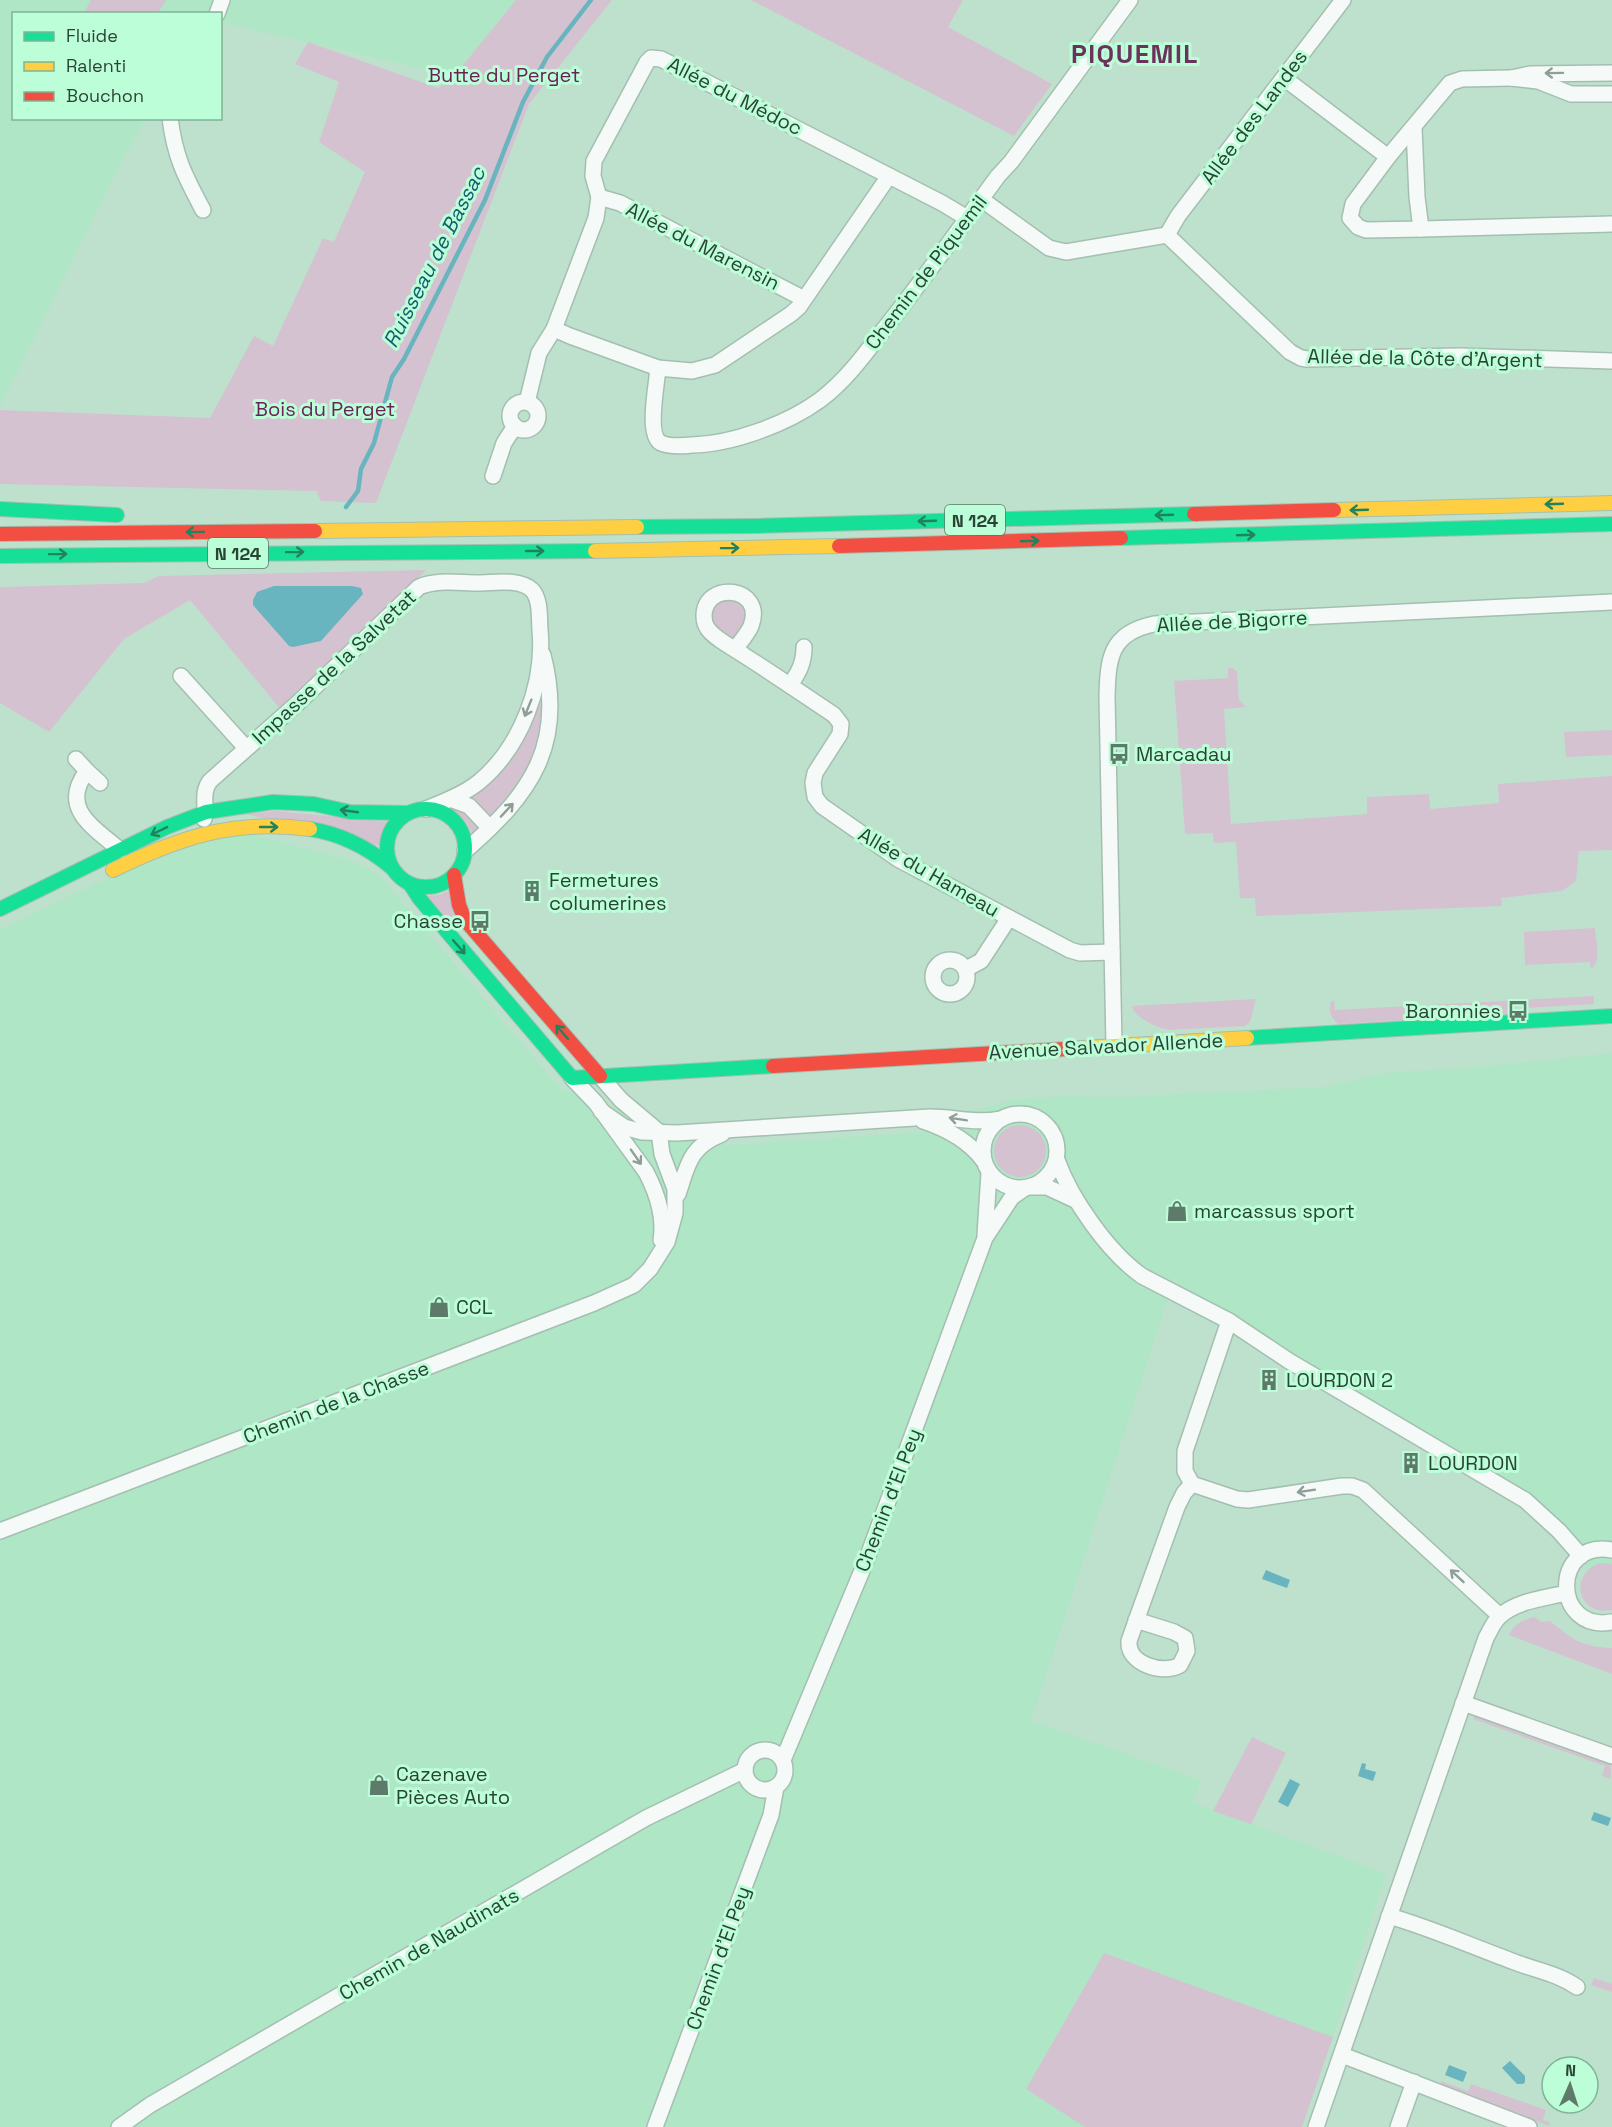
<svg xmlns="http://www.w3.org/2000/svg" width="1612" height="2127" font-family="'Space Grotesk',sans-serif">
<rect width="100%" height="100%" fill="#bee1cd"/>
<g fill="#aee6c6">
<polygon points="0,0 516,0 453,76 221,22 220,14 14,14 14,118 146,119 125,155 0,406"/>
<polygon points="241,832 350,860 379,875 560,1089 730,1145 924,1132 972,1111 1015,1099 1065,1096 1121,1097 1326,1087 1385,1073 1478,1067 1612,1053 1612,1591 1548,1529 1517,1502 1168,1298 1031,1721 1201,1780 1192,1802 1386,1874 1333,2037 1302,2127 0,2127 0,930 147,859"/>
</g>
<g fill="#d4c2d0">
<polygon points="91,0 166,0 158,13 84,13"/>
<polygon points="516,0 612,0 529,104 376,503 321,501 316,491 0,484 0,410 210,418 254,336 273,346 323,238 334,242 365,172 319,142 339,82 295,64 308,42 438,88 454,76"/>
<polygon points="751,0 963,0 948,27 1052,84 1014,136"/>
<polygon points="426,570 281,710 190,600 124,639 49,732 0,703 0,587 144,583 159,576"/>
<polygon points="731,598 744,604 747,622 733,639 731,639 719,630 711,617 713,604"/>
<polygon points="1228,668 1233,668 1237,672 1239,700 1246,707 1224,709 1231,824 1367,814 1367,797 1429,794 1430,809 1499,803 1498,784 1612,776 1612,850 1579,851 1576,881 1562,891 1501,898 1502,906 1256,916 1255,898 1240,898 1236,842 1214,843 1213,833 1185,834 1174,681 1228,678"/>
<path d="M543,704L540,739L526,774L489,818L467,798C504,776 521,743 539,705Z"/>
<polygon points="1612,730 1612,755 1566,757 1564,732"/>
<polygon points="453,807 463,809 480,827 473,835 467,823 451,808"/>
<polygon points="276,811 388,822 384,830 380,846 245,814"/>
<polygon points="449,891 454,918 450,922 424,896 438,895"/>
<path d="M1595,928C1596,940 1602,962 1591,969L1590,962L1525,965L1524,932Z"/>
<path d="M1594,996V1004L1525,1008V1006L1511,1007V1015L1338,1024C1331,1018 1327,1009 1332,1001H1334L1335,1010Z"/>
<path d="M1256,999L1250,1022L1245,1026L1169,1030C1158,1028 1134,1018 1132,1006Z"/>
<circle cx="1020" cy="1151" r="26"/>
<path d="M1600,1563L1612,1564V1610C1579,1617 1567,1575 1600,1563Z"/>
<path d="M1534,1617L1542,1622L1550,1621C1572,1639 1582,1647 1612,1648V1674L1509,1635C1514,1624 1522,1620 1534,1617Z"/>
<polygon points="1475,1713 1606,1761 1611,1767 1610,1779 1602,1776 1605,1766 1473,1719"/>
<polygon points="1252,1737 1286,1753 1251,1824 1213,1811"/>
<polygon points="1104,1953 1333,2037 1302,2127 1085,2127 1026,2089"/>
<polygon points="1594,1978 1612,1984 1612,1992 1591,1985"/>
<polygon points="1441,2081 1468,2091 1471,2084 1546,2110 1543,2120 1550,2122 1549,2126 1440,2085"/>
</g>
<g fill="#68b4bf">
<polygon points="274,586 352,586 361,588 363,594 321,641 293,647 289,646 253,605 253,600 257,592"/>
<polygon points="1266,1570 1290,1580 1287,1588 1262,1579"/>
<polygon points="1362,1763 1366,1764 1365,1769 1376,1772 1373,1781 1358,1776"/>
<polygon points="1290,1779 1300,1784 1288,1807 1278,1802"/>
<polygon points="1594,1812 1611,1818 1608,1826 1591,1820"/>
<polygon points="1510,2061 1525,2076 1525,2082 1523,2084 1517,2084 1502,2068"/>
<polygon points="1449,2065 1467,2072 1463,2082 1445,2075"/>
</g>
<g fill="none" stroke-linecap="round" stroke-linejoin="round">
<polyline stroke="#68b4bf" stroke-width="4.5" points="346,507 358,491 361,469 374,443 392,377 404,359 485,200 523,102 547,57 591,0"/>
<defs>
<g id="street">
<polyline points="217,14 222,0"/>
<polyline points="1612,73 1530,74 1511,78 1538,81 1571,94 1612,94"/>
<polyline points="1284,78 1388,157 1450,83 1462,79 1511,78"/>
<path d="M170,118C175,158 185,176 203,210"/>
<polyline points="1388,157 1353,204 1350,218 1358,227 1366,230 1421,229 1417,197 1414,128"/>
<polyline points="599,197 620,203 804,299"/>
<polyline points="981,199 1049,248 1066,252 1167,235"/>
<polyline points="1421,229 1612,224"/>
<polyline points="1167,235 1290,352 1301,358 1307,359 1459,356 1612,361"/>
<polyline points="1167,235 1178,216 1343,0"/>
<polyline points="554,329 570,336 658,368 692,371 715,365 791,314 799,307 889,176"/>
<path d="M658,368C657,384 646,435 661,443C670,447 683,446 692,445C733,444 787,424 820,400C844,382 863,357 881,333C922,282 959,229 998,176L1011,162L1130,0"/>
<circle cx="524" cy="416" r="14"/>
<polyline points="527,402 539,353 554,329 596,218 599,197 593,176 594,161 647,62 651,58 661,59 942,203 967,218"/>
<polyline points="493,476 504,443 515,426"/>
<path d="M735,649C740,642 747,635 751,626C766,586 704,580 704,616C704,620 705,625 708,629C716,640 734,648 745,656C775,675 804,695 834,715L841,724L840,734L815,773L813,783L815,797L822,806L898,859L1070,950L1080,953L1112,952"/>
<polyline points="181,676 246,748"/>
<path d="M790,685C799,672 804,663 804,647"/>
<polyline points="76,759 87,771"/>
<path d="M100,783L87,771C59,808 93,827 120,850"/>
<polyline points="450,799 469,806 490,828"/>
<path d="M204,819C207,805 201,793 210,781L300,701L419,587C437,579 459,583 478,583C494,583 519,578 532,590C541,600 539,618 540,630C545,684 521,747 479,782C464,794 444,802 426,809"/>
<path d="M465,851C531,794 566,745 543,655"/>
<circle cx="950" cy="977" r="17"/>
<polyline points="966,969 981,961 1009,918"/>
<path d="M1114,1046L1107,697C1108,658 1110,633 1154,624L1612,602"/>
<path d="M572,1078L596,1103L646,1172C657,1193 665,1216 661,1240"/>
<path d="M601,1111L624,1127L642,1132L677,1133L930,1117C954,1117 976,1124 1000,1119"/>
<circle cx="1020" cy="1151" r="37"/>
<path d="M923,1121C947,1129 968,1140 983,1160"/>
<path d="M1057,1160C1071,1199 1108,1252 1142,1276L1229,1321L1289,1361L1525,1500L1559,1531L1581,1556"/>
<polyline points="1031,1187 1047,1187 1075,1200"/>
<path d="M678,1194C688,1165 689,1147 722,1134"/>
<polyline points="985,1235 989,1173"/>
<polyline points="1229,1321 1185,1451 1185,1471 1192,1484 1237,1499 1248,1500 1342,1486 1352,1486 1363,1490 1500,1616"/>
<polyline points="0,1531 594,1303 634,1285 650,1269 667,1242 675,1213 675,1189 662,1154 659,1132 621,1100 600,1076"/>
<path d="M1612,1550C1551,1539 1552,1633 1612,1622"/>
<path d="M1136,1620L1174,1632L1185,1638L1187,1651L1180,1665C1163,1675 1127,1664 1129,1641L1141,1607L1177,1507L1184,1493L1192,1484"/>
<polyline points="1463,1703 1612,1756"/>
<circle cx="765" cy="1770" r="20"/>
<polyline points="783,1760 866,1561 985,1238 1012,1197 1025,1188"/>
<path d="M1389,1916C1431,1928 1471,1946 1512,1961C1534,1970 1557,1973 1577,1987"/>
<polyline points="1342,2055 1529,2127"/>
<polyline points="119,2127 150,2105 646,1818 745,1770"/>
<polyline points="655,2127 771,1815 776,1787"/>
<path d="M1316,2127L1486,1638C1490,1631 1493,1623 1499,1617C1515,1601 1545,1598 1566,1593"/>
<polyline points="1398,2127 1414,2082"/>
</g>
<g id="fast">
<polyline points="0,509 117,515"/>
<polyline points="637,527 756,526 1194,514"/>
<polyline points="1121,538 1612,524"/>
<polyline points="0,556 595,551"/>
<circle cx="426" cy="848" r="39"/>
<path d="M310,829C342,834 367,847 391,867"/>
<polyline points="410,884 419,898 449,934 572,1078 773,1066"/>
<polyline points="0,909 167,827 206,812 273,802 314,804 350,812 407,813"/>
<polyline points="1247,1038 1612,1016"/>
</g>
<g id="slow">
<polyline points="1334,510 1612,503"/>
<polyline points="315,531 637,527"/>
<polyline points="595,551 839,546"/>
<path d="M113,870C180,837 234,819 310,829"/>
<polyline points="1066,1049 1247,1038"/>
</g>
<g id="jam">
<polyline points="1194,514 1334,510"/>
<polyline points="0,534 315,531"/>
<polyline points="839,546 1121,538"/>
<polyline points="454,875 459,905 465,920 600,1076"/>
<polyline points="773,1066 1066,1049"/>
</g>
</defs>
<use href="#street" stroke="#a4bfb0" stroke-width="18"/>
<use href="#fast" stroke="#a4bfb0" stroke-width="16"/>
<use href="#slow" stroke="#a4bfb0" stroke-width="16"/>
<use href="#jam" stroke="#a4bfb0" stroke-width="16"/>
<use href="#street" stroke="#f5faf8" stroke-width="15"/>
<use href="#fast" stroke="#16e098" stroke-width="14"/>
<use href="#slow" stroke="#ffcf43" stroke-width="14"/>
<use href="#jam" stroke="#f24e42" stroke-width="14"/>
</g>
<defs><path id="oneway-shaft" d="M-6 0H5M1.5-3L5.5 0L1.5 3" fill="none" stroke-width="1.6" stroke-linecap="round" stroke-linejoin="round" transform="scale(1.5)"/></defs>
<g stroke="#8f9e96">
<use href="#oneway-shaft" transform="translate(1554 73) rotate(179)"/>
<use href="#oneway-shaft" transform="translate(528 708) rotate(112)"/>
<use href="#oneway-shaft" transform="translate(507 810) rotate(-47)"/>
<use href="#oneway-shaft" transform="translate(958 1119) rotate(-171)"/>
<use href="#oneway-shaft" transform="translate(636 1157) rotate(55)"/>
<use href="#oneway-shaft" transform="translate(1306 1491) rotate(171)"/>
<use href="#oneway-shaft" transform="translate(1457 1576) rotate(-137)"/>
</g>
<g stroke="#21825d">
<use href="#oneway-shaft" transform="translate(1554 504) rotate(178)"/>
<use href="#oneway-shaft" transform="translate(1359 510) rotate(178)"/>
<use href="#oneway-shaft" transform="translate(1164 515) rotate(178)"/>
<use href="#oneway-shaft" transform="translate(927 521) rotate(178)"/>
<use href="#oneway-shaft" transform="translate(195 532) rotate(179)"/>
<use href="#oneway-shaft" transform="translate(1246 535) rotate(-2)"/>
<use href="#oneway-shaft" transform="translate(1030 541) rotate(-2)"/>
<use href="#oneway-shaft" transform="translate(730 548) rotate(-1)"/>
<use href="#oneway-shaft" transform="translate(535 551)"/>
<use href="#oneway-shaft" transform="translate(295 552) rotate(-1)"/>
<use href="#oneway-shaft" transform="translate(58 554) rotate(-1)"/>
<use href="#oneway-shaft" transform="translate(349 811) rotate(-172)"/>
<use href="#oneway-shaft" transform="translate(269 827)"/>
<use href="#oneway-shaft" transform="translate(159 831) rotate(154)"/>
<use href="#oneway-shaft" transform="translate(459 947) rotate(49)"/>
<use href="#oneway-shaft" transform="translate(562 1032) rotate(-131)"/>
</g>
<defs>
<symbol id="bus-bare" viewBox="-9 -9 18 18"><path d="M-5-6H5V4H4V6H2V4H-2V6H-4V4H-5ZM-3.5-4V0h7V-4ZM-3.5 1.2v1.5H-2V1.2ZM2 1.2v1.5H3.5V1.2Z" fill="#5d7a6a" stroke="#bcfed8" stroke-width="2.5" paint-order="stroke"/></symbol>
<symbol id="building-bare" viewBox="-9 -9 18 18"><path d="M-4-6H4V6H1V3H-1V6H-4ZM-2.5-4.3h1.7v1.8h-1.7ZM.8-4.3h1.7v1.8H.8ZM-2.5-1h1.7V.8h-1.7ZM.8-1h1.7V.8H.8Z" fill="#5d7a6a" stroke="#bcfed8" stroke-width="2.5" paint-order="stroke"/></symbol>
<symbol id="shop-bare" viewBox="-9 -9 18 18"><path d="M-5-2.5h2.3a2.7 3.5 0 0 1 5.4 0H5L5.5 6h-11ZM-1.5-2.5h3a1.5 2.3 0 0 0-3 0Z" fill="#5d7a6a" stroke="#bcfed8" stroke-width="2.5" paint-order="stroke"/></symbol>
</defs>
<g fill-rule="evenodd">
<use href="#bus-bare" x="1104" y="739" width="30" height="30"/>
<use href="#building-bare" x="517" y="876" width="30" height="30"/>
<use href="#bus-bare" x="465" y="906" width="30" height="30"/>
<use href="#bus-bare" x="1503" y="996" width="30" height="30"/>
<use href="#shop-bare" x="1162" y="1196" width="30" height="30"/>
<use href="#shop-bare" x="424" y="1292" width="30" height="30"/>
<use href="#building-bare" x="1254" y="1365" width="30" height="30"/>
<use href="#building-bare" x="1396" y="1448" width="30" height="30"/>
<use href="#shop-bare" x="364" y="1770" width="30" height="30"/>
</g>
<g text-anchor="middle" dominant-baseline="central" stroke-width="6" stroke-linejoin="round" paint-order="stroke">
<g fill="#bcfed8" stroke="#557b66" stroke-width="1.5">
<rect x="945" y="505" width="60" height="30" rx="4.5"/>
<rect x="208" y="538" width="60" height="30" rx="4.5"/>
</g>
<g font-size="18" font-weight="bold" fill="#294335">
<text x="975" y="520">N 124</text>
<text x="238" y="553">N 124</text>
</g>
<g font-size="20" fill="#6a2158" stroke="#bcfed8">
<text x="504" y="75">Butte du Perget</text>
<text x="325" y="409">Bois du Perget</text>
</g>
<g font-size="20" fill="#294335" stroke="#bcfed8">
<text transform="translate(735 96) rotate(27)">Allée du Médoc</text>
<text transform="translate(1254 117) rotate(-53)">Allée des Landes</text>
<text transform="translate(703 246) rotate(27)">Allée du Marensin</text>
<text transform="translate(926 272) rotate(-53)">Chemin de Piquemil</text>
<text transform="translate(1425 358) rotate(1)">Allée de la Côte d'Argent</text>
<text transform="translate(1232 621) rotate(-3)">Allée de Bigorre</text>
<text transform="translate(334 667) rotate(-43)">Impasse de la Salvetat</text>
<text transform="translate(929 872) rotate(30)">Allée du Hameau</text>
<text transform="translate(1106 1046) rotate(-3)">Avenue Salvador Allende</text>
<text transform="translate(336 1402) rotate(-21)">Chemin de la Chasse</text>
<text transform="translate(888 1500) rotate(-69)">Chemin d'El Pey</text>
<text transform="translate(429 1944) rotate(-30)">Chemin de Naudinats</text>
<text transform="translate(718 1958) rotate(-70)">Chemin d'El Pey</text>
</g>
<g font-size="20" fill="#294335" stroke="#bcfed8" text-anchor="start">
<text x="1136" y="754">Marcadau</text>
<text x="549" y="880">Fermetures<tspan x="549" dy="23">columerines</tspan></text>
<text x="463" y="921" text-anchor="end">Chasse</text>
<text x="1501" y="1011" text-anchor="end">Baronnies</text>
<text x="1194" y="1211">marcassus sport</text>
<text x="456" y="1307">CCL</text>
<text x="1286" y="1380">LOURDON 2</text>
<text x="1428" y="1463">LOURDON</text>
<text x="396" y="1774">Cazenave<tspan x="396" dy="23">Pièces Auto</tspan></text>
</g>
<g font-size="21" font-style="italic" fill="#125e70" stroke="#bcfed8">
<text transform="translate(434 257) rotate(-63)">Ruisseau de Bassac</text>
</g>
<g font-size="26" font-weight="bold" letter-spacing="1.5" fill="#6c325c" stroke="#bcfed8">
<text x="1135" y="54">PIQUEMIL</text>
</g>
</g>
<rect x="12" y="12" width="210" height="108" fill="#bcfed8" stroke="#81b397" stroke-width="1.5"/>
<rect x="24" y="32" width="30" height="9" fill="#16e098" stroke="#81b397" stroke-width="1.5"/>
<text x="66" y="42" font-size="18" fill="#294335">Fluide</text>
<rect x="24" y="62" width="30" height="9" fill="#ffcf43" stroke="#81b397" stroke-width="1.5"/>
<text x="66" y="72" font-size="18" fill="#294335">Ralenti</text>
<rect x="24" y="92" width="30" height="9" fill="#f24e42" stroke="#81b397" stroke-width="1.5"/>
<text x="66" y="102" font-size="18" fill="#294335">Bouchon</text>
<g transform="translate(1570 2085) rotate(3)"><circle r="28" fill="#bcfed8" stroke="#81b397" stroke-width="1.5"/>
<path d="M0-4.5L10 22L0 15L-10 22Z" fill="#5d7a6a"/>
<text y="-9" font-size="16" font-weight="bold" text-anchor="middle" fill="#294335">N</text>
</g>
</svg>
